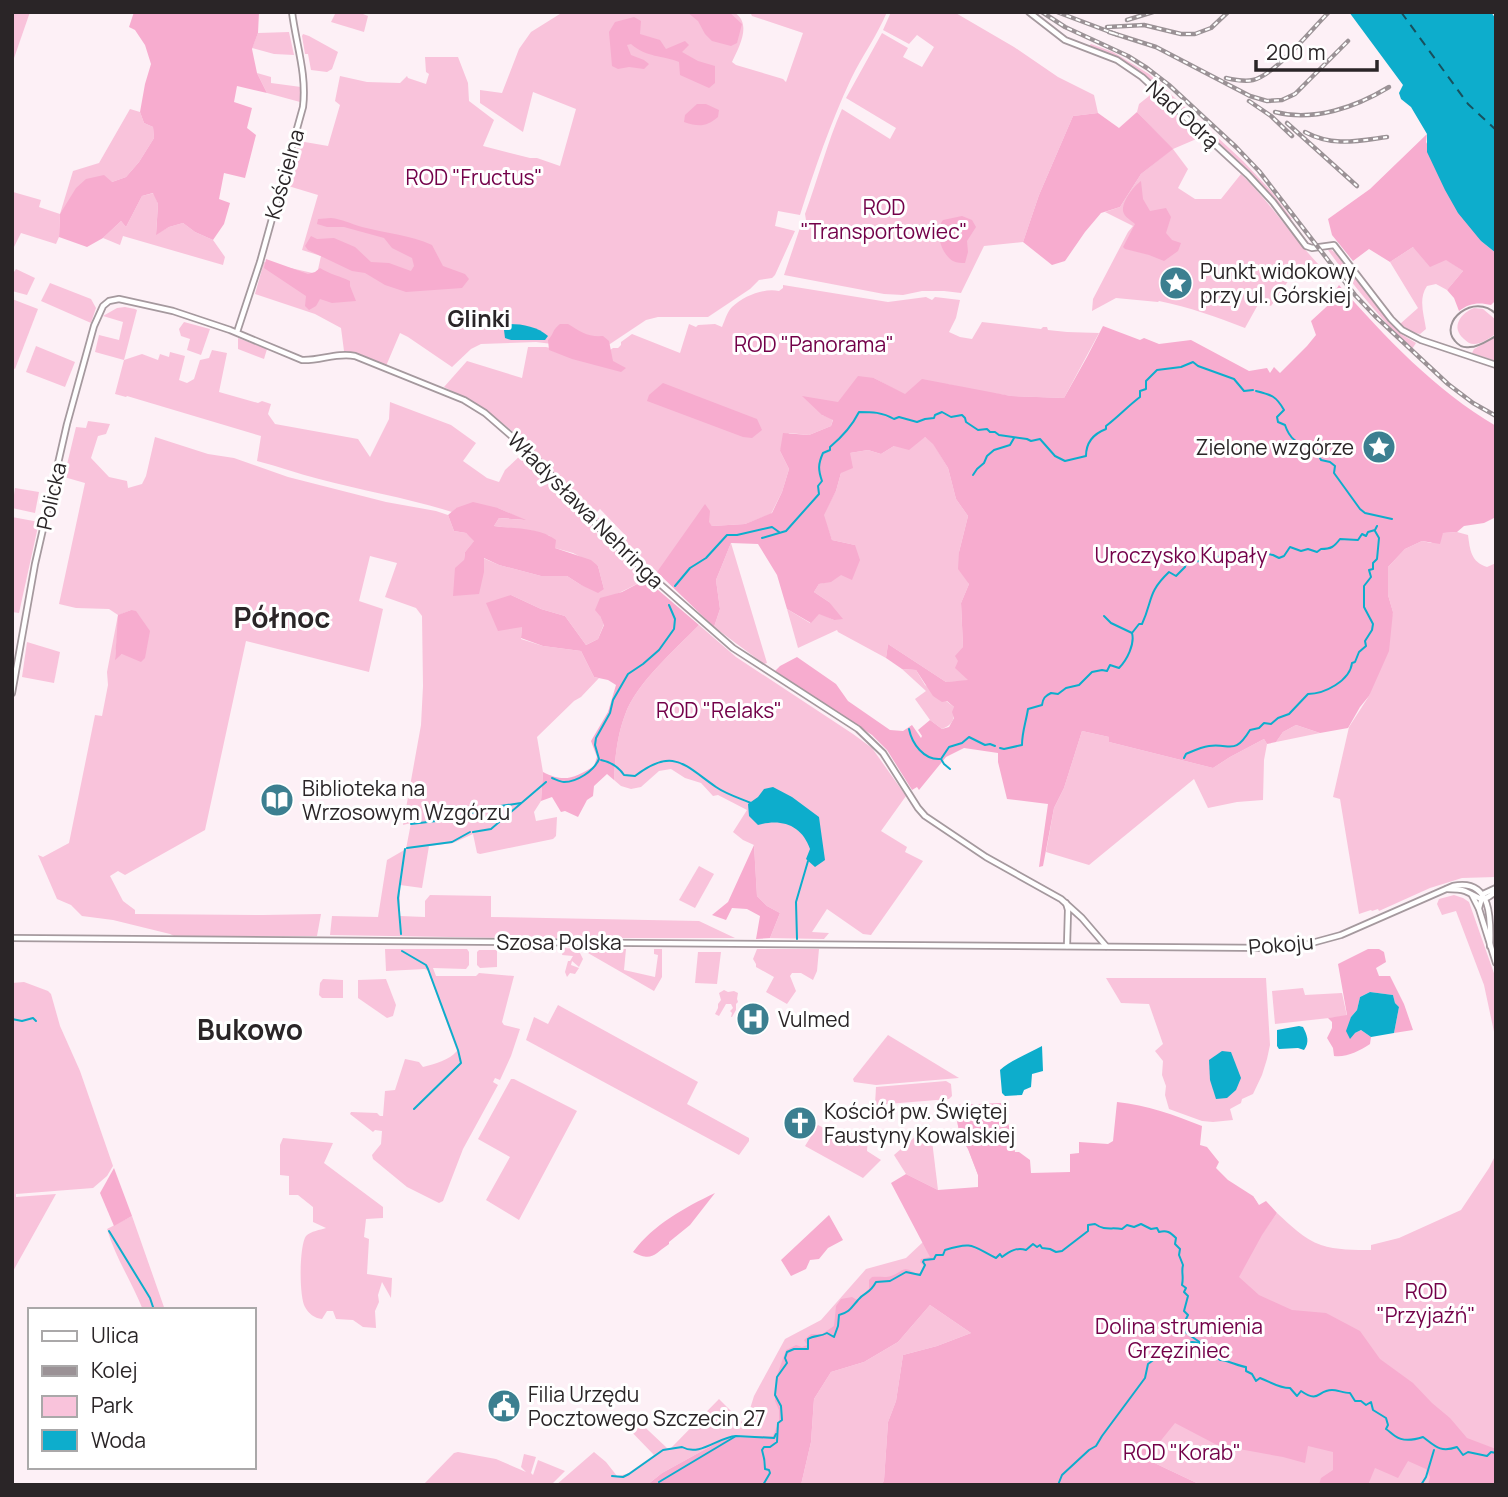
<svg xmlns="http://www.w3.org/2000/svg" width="1508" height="1497" font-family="Manrope,sans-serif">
<rect width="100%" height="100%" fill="#fdf0f6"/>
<g fill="#f9c3db" fill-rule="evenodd">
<polygon points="12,12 30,12 12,64"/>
<polygon points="336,12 358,12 368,16 364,32 331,22"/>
<path d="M563,12L735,13C752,24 739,47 732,62L736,65L783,79L786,82L803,33L752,16L750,12H887C877,36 862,56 851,79C830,124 815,168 800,215L778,211L775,226L795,231L775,275L772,278L759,280L750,289L708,317H658L646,320L601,350L536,342L481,344L471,349L452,367L408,337L400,333L386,366L354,353L344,351L341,328L315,314L255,294L264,262L317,274L321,256L302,250L318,195L285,185L299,141L328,146L340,105L335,101L340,76L367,82L400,83L407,76L408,78L426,84L429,74L426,72L425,57H458L468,83L469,101L494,120L483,146L530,158H537L560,166L576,109L533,92L523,132L480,103V90L502,93L519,49L531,32Z"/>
<path d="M891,12H954L1014,47L1058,77L1094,95L1098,113L1073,116L1039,195L1023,242L984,246L961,293L944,291H922L903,295L884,294L784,275L802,222L806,220L805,214C818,179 827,143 842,109L890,139L896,128L846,98L882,33L908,48L903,57L922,67L934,47L917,35L909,44L883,30Z"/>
<polygon points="289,32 294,55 274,54 252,48 258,33"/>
<polygon points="303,34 309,36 338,52 332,69 327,72 311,70 308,54 305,54 302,36"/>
<path d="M1091,44L1113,52L1149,74L1243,161L1271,191L1292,219H1290C1259,181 1225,148 1189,116C1158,88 1130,58 1089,46Z"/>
<polygon points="257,73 271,77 271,83 301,87 300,102 267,93"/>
<path d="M1154,92L1201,137L1173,149L1188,169L1178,188L1195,199H1221L1241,174C1270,202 1292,237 1320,266L1293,274L1271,306L1260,301L1245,328C1217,317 1189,307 1159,301L1158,302L1116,298L1092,311L1093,299L1128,232L1133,226L1105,212L1120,207L1141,174L1172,149L1137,112L1139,104Z"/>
<polygon points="130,109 140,112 144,123 153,127 154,138 139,162 126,177 112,182 60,214 59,237 56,244 21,233 12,251 13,192 41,200 39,207 60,214 73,171 99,163"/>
<polygon points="154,193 158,204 156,234 169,227 183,223 195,232 213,240 225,257 223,265 123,236 120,245 103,238 121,221 126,227 142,196"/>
<path d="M1413,247L1447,260L1463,271L1447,290L1436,284L1427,286C1418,299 1424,315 1426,329L1420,334L1412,332L1400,324L1418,308L1390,262Z"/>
<path d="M1330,249L1341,257L1394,327L1401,334L1416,343L1412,349C1380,319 1353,285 1328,250Z"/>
<polygon points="16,269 35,278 27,295 12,291 12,275"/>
<polygon points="50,283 91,299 96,308 91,323 41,301"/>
<path d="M783,285L888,302L926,297L932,300L935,297L960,300L956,318L949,332L960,337L972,339L982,322L1041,329L1043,327H1047L1048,330L1067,332L1099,333L1064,398L1011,396L972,390L947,384L905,395L874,378L822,415L833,419L831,426L809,435L789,433L780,451L789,469L782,492L771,514L745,524L712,526L709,523L657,572L623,545L626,542L622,538L625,535L600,509L595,514L619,540L618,542L565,484L521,438L479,405L444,387L467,361L522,378L528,347H546L571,353L603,355L613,348H618L621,345V342L632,334L680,353L689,324L696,327L698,325L715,324L722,327C725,320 727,312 732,307C744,296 763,288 779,291L783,288Z"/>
<polygon points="12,299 38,309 15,369 12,367"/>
<path d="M125,307L135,309L137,310L124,360L142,354L158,360L160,354L169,357L170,352L185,356L179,380L187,383L194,379L200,360L209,358L212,350L227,353L219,392L258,403L262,401L271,404L268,414L275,424L358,439L370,457L389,419L390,402L451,425L476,443L463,461L487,478L499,482L505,470L525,451L587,521L598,535L650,583L641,582L613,596L600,616L604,624L598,639L586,645L565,616L541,609L511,595L522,627L521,639L543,646L581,651L594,677L599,678L581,697L574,701L537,737L543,772L541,801L534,812L536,821L557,817L556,836L553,839L480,854L477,853L473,834L453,843L429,846L422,888L400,885V916L425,917V901L430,895L491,896V917L699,921L735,938H548L512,935L511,938L330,935L332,916L378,917L387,860L406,849L411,823L403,825L421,725L423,686L422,616L416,608L385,597L397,563L370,556L359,601L383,609L369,672L246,641L205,830L125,875L118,871L110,876L123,901L135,910V914L263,915L321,914L317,936H174L170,934L113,920L82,916L71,905L57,899L38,855L43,857L69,843L95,715L102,716L108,685L107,672L118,615L109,609L76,608L59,604L85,483L64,477L76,427L86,428L88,421L110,424L106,434L98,436L91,458L109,477L127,481L128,488L142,484L146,476L155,437L208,454L234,458L288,477L386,502L436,511L448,515L454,531L466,533L475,540L465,552L464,560L484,572L483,558L499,565L541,576H567L581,585L604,589L598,566L573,553L555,548L550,536L534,531L494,526L499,518L524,520L498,508H456L452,512C408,498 363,491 319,479C298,474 278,466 257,461L261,436L127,396L126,397L115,394L124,360L95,352L99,335L119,340L123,322L103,316L117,308ZM131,610L122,654L115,659L119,615Z"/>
<path d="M1474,308L1483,309L1496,320V334C1489,338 1482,344 1474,344C1470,344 1467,342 1464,339C1450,327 1461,313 1474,308Z"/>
<polygon points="184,322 210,329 201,355 187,350 190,339 181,336 179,329"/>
<polygon points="1496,337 1496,361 1472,353 1474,349"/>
<polygon points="238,338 267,349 264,359 238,349"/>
<polygon points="36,346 75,362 65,387 26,372"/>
<path d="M925,437L933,443L948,468L956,499L968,516L959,552L969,584L961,603L963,647L958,661L969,681L946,682L888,644L886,658L838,632L837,630L798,648L787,609L810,623L819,613L834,620L829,602L814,592L819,584C845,579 845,567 855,545L832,540L823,515L836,491L841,473L850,453L868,450L881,454L894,446Z"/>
<polygon points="15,488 39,492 35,513 12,508"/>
<polygon points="12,517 39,522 19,613 12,612"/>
<path d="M1457,532L1468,535C1470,550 1471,562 1487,567L1496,563V877L1462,878L1430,888L1379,911L1378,909L1372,911L1371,910L1359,914L1340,799L1333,797L1349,727L1369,696L1393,612L1388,595V567L1405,549L1422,541L1431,543L1443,533Z"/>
<polygon points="731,543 767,663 764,664 714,627 720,609 716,580"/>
<path d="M699,625L736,657L853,734L872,748L906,796L881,831L907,847L905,852L923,861L871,935L863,934L827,909L812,932L829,933L824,939L770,938L780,913L767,906L757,896L754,845L743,840L733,832L747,810L718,795L713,796L701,783L685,778L671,769L659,771L641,787L631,789L621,786L614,780C615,758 617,736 625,715C636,683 675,650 699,625Z"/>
<polygon points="27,642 60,652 54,683 22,677"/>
<path d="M902,669L916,670L925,685L954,707C955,718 953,725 942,729L930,720L915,699L926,691Z"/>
<polygon points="1296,725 1320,733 1276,742 1283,732"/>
<polygon points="1082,731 1109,737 1109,742 1213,768 1230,757 1264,739 1267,744 1264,760 1263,800 1237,802 1208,808 1194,779 1089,865 1046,852 1054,808 1064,788"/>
<polygon points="699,866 714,874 695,908 679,900"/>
<polygon points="1454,895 1463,898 1469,902 1496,979 1496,1041 1484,985 1456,911 1442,915 1437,904 1439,899"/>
<polygon points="564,948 578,949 583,959 579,967 572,961 571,965 579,968 575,974 570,973 567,977 565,972 568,961 570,961 573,956 562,955"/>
<path d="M385,949H467L469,952V965L466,969L433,968L436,976H476L479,973L514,976L502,1022L504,1025L520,1029L511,1056L500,1080L495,1078L493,1082L498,1085L463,1149L443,1201L439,1203L407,1187L373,1159L372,1155L381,1144L382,1131L375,1130L373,1132L350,1114L351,1112L377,1113L380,1116H383L385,1091L395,1090L405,1059L419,1062L423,1067C435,1064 449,1060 457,1051L428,971L425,969L386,971Z"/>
<polygon points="581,949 626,949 624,970 655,977 658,955 654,954 654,949 662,949 662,977 654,991"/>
<polygon points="757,949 819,949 817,971 813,980 801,973 792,973 790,976 796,991 787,1004 766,992 774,977 756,967 756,964 753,959"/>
<polygon points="479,950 497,950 497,967 480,968 477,965 477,952"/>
<polygon points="698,952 721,952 717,984 695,983"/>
<polygon points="1106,978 1266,978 1270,1045 1267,1059 1262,1075 1253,1094 1242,1099 1241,1103 1230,1109 1233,1120 1213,1122 1202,1121 1169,1109 1165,1095 1166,1086 1162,1075 1163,1061 1155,1051 1163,1044 1149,1004 1121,1003"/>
<polygon points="323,979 343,980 343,998 322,998 319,995 320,983"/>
<polygon points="386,979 396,1005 393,1016 387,1018 358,998 358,980"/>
<polygon points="24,982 48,991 51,994 60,1026 80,1071 113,1166 107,1176 93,1188 16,1194 16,1197 56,1194 12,1273 12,983"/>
<polygon points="1303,988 1305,995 1342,993 1347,1016 1275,1024 1272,991"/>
<polygon points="724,990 728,992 734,991 738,993 737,999 738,1002 736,1004 736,1010 732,1017 731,1017 732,1013 730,1011 733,1008 731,1004 726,1004 719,1016 715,1014 718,1008 718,1004 721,1000 719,993"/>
<polygon points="558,1005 698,1082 687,1104 749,1138 749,1141 739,1155 526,1040 534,1017 548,1024"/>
<polygon points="888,1035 959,1078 876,1085 854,1082 853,1079"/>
<polygon points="511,1079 514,1079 577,1111 519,1220 486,1200 510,1157 478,1139"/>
<polygon points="946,1081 951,1084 952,1096 949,1099 875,1105 876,1087"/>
<path d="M959,1104L1017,1176L1075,1175L1198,1156L1239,1206L1253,1196L1257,1202L1262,1234L1277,1213C1290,1225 1304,1239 1321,1245C1336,1250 1355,1250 1371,1250V1245L1399,1238L1461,1210L1489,1168L1496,1154V1485H1201L1146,1459L1155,1449L1028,1261L837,1340L784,1471L720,1441L662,1473L647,1485H556L594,1452L606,1462L617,1476L627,1474L654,1455L623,1423L632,1415L667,1448H671L719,1399L745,1425L754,1396L785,1339L821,1320L866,1269L906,1258L923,1242L991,1205L978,1175L968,1149L960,1136L954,1105Z"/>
<polygon points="930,1124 938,1190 906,1174 894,1155"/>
<polygon points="818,1125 828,1130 829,1129 868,1135 867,1151 881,1160 863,1178 805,1146"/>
<path d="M283,1138L333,1143L324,1163L383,1207V1218L366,1219L364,1237L369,1239L367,1274L392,1278L391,1298L382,1282L378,1295L379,1302L375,1311L376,1328L363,1327L353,1320L336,1319L333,1311H327L322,1319C314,1318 309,1314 305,1307C299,1297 299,1246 306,1236C311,1231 320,1230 326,1228L313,1222V1207L298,1195H289V1176L280,1175V1145Z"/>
<path d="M132,1216L165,1310H143C132,1282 115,1257 107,1229Z"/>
<polygon points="930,1305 971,1333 937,1346 903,1355 896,1401 888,1422 884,1480 882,1485 801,1485 811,1442 814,1399 831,1372 864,1362 898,1342"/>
<polygon points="458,1452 496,1459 526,1472 521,1467 524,1454 536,1457 531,1473 533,1475 538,1460 565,1471 551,1485 423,1485 454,1453"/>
</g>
<g fill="#f7accf">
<polygon points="134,12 259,12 258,33 252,49 257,73 267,93 237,86 234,102 252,108 247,128 256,135 245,178 224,173 219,199 230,203 224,224 213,240 195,232 183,223 169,227 156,235 158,204 153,193 142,196 126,227 121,221 103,238 87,247 59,237 60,214 76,188 86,179 104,175 112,182 126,177 139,162 154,138 153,127 144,123 140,112 145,84 151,64 145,45 135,30 129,27"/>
<polygon points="687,12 729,12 742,24 737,43 731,46 712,41 705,34 698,21"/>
<path d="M634,17L641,21L640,34L660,40L666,49L685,41L689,45L682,52L698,61L715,66V83L709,88L680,75L679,62C662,55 647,58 631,44L627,45L631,55L644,60L649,64L644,69L629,67L618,69L612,66L609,32L615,22Z"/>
<path d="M697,104H706L719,110L718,117C706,127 699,127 684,122L685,115Z"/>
<polygon points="1137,112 1173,149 1141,174 1120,207 1101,213 1085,232 1065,261 1052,265 1023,242 1039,195 1073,116 1098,113 1119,128"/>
<path d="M1427,134L1426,142L1481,241L1496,253V300L1491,305C1479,302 1469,303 1459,311L1454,298L1447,290L1463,271L1446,260L1430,267L1413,247L1390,262L1369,249L1353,261L1332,235L1328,219L1370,189Z"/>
<path d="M1141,181L1143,199L1150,211L1166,208L1171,217L1166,233L1172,240L1181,243L1178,251L1164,261L1149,255L1125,249L1123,247L1135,224C1131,220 1124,217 1123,211C1122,201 1134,186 1141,181Z"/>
<path d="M962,216L972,220L976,227L967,241L968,252L965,263C962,263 957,263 953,261C941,254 934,231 943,220Z"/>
<path d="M331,218C342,219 351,224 362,227C385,233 410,235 432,245L443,266L465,274L469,279L462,288L406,292L385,285L365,273L352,271L308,250L305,246L311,236L317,239L334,238L355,247L371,262L389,263L411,271L414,266L412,258L392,248L384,238L344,227H327L317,224L318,219Z"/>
<path d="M266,259L308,274L315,272L320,268C329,274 340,276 350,281V286L356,301L332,303L320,299L316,306L309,310L305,306L306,296L264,268Z"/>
<path d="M1339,285C1386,338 1435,390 1496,426V517L1484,523L1464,526L1457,532L1443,533L1440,544L1422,541L1405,549L1388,567V595L1393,612L1389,651L1369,696L1360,707L1348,728L1320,733L1296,725L1283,732L1276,742L1267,744L1264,739L1230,757L1213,768L1109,742V737L1082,731L1064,788L1054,808L1043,866L1039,867L1048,804L1007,799L998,762V753L964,748L946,757L919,790L917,787L912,790L887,750L872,735L775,671L780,666L797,657L836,684L848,701L890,730L903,731L912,725L921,738L922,736L918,730L930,720L942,729L949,727L954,718L952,712L954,707L947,701L942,702L933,696L916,670L902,669L886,658L888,644L946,682L968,680L955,668L958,661L955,656L963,647L961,603L969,584L958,569L959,552L968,516L956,499L948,468L933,444L925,437L909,450L894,446L881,454L868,450L850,453L853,468L841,473L836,491L824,515L832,540L855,545L860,560L852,580L841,575L831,582L819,584L814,592L829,602L843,619L834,620L819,614L811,623L787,609L777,575L758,544L731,543L716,580L720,609L714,627L657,572L705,504L710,511L709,522L712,526L745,524L772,513L782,492L789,469L780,451L783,433L809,435L831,426L833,420L822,415L802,396L838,402L858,376L874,378L905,394L922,379L1011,396L1064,398L1087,357L1103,326L1140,340L1144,338L1159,344L1191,340L1249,371L1267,368L1270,373L1274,367L1280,373L1307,346L1316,335L1311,321L1337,297L1335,291Z"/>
<path d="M560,324H568C581,332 587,337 603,336L609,341L613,361L626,368L621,372L572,359L549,350L548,340C554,334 552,330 560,324Z"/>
<polygon points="663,383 757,419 762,430 752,438 743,437 647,401 649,395"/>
<path d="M473,502L498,508L526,520L499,518L494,526C513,529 540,527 556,540L555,548L591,560L598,566L604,589L598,593L581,585L567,576H541L499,565L484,558V572L479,594L453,596L455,568L464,560L465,552L474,541L466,533L454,531L448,515L456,508Z"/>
<path d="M641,582L650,583L699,625C675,650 636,683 625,715C617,736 615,758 614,780L607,774L594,786L593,796L587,800L578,817L565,811L561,812L552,797L541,801L543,772C564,783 575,778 594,766L597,757L591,741L608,712L616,685L608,680L594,677L581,651L543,646L521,638L522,627L498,631L486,603L511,595L541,609L565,616L586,645L598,639L604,625L600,616L595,610L600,598L622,592Z"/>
<polygon points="131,610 136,611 150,631 145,658 141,662 122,654 115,660 118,615"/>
<polygon points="754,845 757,896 767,906 780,913 770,938 756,939 760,916 747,909 732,908 726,920 712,915 728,902"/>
<path d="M1368,949H1379L1384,952L1386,962L1376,968L1379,976H1390L1404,1004L1413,1030L1394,1033L1399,1007L1395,1003L1393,995L1370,992L1360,997L1357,1010L1351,1017L1355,1033L1361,1030L1371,1037L1370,1044C1360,1051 1345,1058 1334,1056L1333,1048L1327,1038L1332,1028V1022L1328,1018L1347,1015L1338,964Z"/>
<path d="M1117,1102C1147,1105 1174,1115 1202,1126L1200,1145L1207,1147L1219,1162L1216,1168L1228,1180L1253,1196L1259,1205L1266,1201L1277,1213L1262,1235L1239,1277L1259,1295L1292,1310L1326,1313L1360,1331L1380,1359L1413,1383L1432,1403L1450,1418L1467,1438L1496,1449V1485H1428L1430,1477L1426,1469L1408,1461L1398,1478L1375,1468L1368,1485H1319L1321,1478L1333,1470V1452L1308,1446L1305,1463L1283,1457L1217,1445L1175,1423L1146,1459L1201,1485H882L884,1480L888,1422L896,1401L903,1355L937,1346L971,1333L930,1305L898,1342L864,1362L831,1372L814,1399L811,1442L801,1485H647L662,1473L720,1441L733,1437L754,1438L755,1436H773L779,1421V1410L775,1401L776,1378L786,1350L796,1345L802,1347L807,1345L804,1340L811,1334H822L834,1326L836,1306L841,1299L852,1297L857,1300L869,1289V1280L872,1277C878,1276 886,1278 891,1276C903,1272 902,1265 915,1273H920L924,1266L920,1262L921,1259L930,1257L891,1183L906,1174L938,1190L978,1187V1175L968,1149L960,1136L954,1105L1001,1103L1011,1132L1015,1152H1019L1030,1160L1031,1173L1070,1172V1154L1079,1153V1142L1108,1144L1113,1141Z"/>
<polygon points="114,1168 132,1216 114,1226 100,1193"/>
<path d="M715,1193L690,1225L669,1242V1244C653,1255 652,1262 633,1252C654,1224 684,1208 715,1193Z"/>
<polygon points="829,1215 843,1240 828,1248 819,1259 810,1260 806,1269 791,1276 781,1260"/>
</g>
<g fill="#0dadcc">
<polygon points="1349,12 1491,12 1496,19 1496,253 1481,241 1458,213 1445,190 1427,152 1427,134 1411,107 1401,99 1399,93 1403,85"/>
<path d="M510,324C523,324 538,327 548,336L545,340H511L505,338L504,330Z"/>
<path d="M773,787L792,797L819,817L825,860L815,867L806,859L810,849C802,825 781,818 758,825L749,816L748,804L758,797L764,789Z"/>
<polygon points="1370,992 1393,995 1395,1003 1399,1007 1394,1033 1371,1037 1361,1030 1355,1033 1350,1039 1346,1031 1351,1017 1357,1010 1360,997"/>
<path d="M1299,1026L1303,1027C1307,1035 1310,1042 1304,1050L1298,1048L1279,1049L1277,1046V1030Z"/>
<path d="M1042,1046L1043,1071L1032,1074L1031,1087L1024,1090L1022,1095L1005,1096L1002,1093L1000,1070C1009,1061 1030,1053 1042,1046Z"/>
<polygon points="1222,1051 1231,1052 1241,1078 1236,1090 1227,1098 1216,1099 1210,1080 1209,1060"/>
</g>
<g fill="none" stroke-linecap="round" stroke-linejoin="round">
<g stroke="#0dadcc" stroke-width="2">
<path d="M1256,391C1272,395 1276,396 1284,410L1277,417L1278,422L1285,425C1291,443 1300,443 1316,449L1321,460L1330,462L1335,466L1334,473L1360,509L1365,513L1392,519"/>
<polyline points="973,475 977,469 984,463 987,456 994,450 1010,445 1014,438"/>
<path d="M762,538L786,531L819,494L818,486L822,481C818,470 818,464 823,453L830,450V447C842,437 852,426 859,412C872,412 882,412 894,419L899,417L917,422L925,419L934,418L935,415L942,412L951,417L962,415L965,418L966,422L978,430L987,429L990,432H995L999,435L1027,439L1031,441L1040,439L1055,456L1065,461L1086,456C1086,442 1093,434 1106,429V426C1118,417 1128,406 1140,397V391L1146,389V381L1157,370L1181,367L1193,362L1198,366L1234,379L1244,391L1253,390"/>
<polyline points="675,586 690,568 706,558 727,535 737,535 772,527 779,532"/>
<polyline points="1104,616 1111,623 1132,633"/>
<path d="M909,729C912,744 924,760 940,759"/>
<path d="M1000,748L1004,749L1022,745C1022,732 1026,722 1028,709L1042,705C1043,698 1045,696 1051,693L1058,694L1066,688L1079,685L1092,672L1102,670L1107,671L1110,665L1119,668C1127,660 1135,644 1132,633L1139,624H1142C1153,600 1147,593 1169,572L1176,576L1185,567L1186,563L1194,561L1212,562L1215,557L1230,555L1234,556L1241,551L1254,555L1257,552L1262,553L1265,556L1268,554L1273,555L1279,558L1284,556L1290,547L1301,551L1308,549L1317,552L1321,549C1331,549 1334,547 1340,539L1358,540L1362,534L1366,536L1368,532L1375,530L1377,526"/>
<path d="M1184,758L1186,754C1193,751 1201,747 1209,746C1231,743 1234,756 1250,730L1259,728L1264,723L1271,724L1278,718L1289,714L1308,694C1324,694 1350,681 1352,663L1355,662L1359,652L1366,646L1365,641L1372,630L1373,624L1364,607V586L1371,577L1369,570L1373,569V563L1377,559L1379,538L1375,531"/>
<path d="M601,760C611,762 618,766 624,775L635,776C673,747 683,764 716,787C726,794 739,798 751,803"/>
<polyline points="950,769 944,764 941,759 949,747 962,743 969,737 985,745 990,744 995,746"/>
<path d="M552,778C555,779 561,782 564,782C577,782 594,771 599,759L595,745L596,738L610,713L613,700L628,674L643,664L659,650L674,629L675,619L669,605"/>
<polyline points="411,824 453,819 487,808 521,803"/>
<polyline points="473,832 491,829 546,782"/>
<polyline points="407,848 452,842 470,832"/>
<polyline points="401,934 398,898 405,849"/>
<polyline points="797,939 796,902 808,861"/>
<polyline points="402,951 426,965 428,969 458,1050 461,1063 414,1109"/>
<polyline points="12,1019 22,1021 33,1018 36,1021"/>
<polyline points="109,1231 150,1298 154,1310"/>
<path d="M612,1476L623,1477L629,1474L663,1450L682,1447C700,1457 718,1437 736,1436"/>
<polyline points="659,1482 736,1436 774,1438 776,1434"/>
<path d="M763,1485L770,1473L769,1470L765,1469C765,1463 764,1456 762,1450L764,1447H770L777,1442L778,1423L782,1420L781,1406L775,1395L777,1377L787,1363L785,1358L787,1352L794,1349H808V1339C814,1335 820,1337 827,1333L834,1337L838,1326L839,1315C850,1312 851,1308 858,1300C865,1291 869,1295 876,1282L890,1281L906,1272L920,1275L925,1265L923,1262L924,1260L934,1259L936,1255H943L945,1250C973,1241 972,1246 996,1258L1000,1254L1002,1257C1010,1251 1017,1247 1026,1250L1033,1244L1037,1247L1040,1245L1042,1248L1050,1249L1056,1252L1062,1251L1088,1231V1225L1095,1224C1105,1231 1111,1227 1122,1229L1127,1225L1134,1227L1141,1224L1151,1229L1157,1228L1159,1232C1167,1230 1170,1232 1176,1238L1175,1244L1180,1249L1179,1255L1183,1265C1181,1273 1184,1275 1182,1285L1186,1288L1184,1292L1188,1296L1184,1311L1188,1315L1184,1323L1185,1332L1201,1343L1220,1360C1227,1360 1238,1366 1246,1367V1371L1252,1374L1256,1381L1260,1378C1271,1382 1278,1388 1290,1388L1297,1396L1301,1391C1320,1404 1317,1390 1332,1390C1337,1390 1344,1393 1350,1393L1355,1401H1361L1366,1405L1371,1402L1373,1410L1386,1418L1388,1425L1386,1429C1389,1431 1392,1434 1395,1436C1403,1442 1414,1440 1423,1437C1435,1446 1440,1453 1457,1447L1463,1455L1468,1452L1487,1456L1491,1452L1496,1453"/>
<polyline points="1058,1485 1062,1475 1089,1450 1096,1446 1102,1436 1145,1378 1148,1364 1156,1358 1156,1353 1174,1348 1176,1345 1192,1342 1201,1343"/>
<polyline points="1421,1485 1426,1477 1434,1450"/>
</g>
<polyline stroke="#18505d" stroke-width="2" stroke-dasharray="9 7" stroke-linecap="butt" points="1401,12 1468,104 1496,130"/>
<defs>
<g id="minor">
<polyline points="1029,12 1065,40 1117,60 1142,77 1248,175 1273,202 1306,246 1312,248 1334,245 1391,319 1402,330 1421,340 1496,365"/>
<path d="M237,332L260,262L303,107C307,74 296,44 292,12"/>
<path d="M12,693L35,564L67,424L94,326L103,306L109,301L119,299L173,311L230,330L302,360C320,361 337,352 355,356L464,400L485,413L531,453L612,542L733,648L858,729L883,753L918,808L925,816L986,857L1061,899L1082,918L1106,946"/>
<path d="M1447,889C1453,889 1460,889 1465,891C1480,897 1481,905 1496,891"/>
<polyline points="1472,895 1479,909 1496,963"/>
<polyline points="1066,903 1068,910 1067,946"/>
<polyline points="1479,908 1483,894 1496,888"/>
<path d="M12,938L1280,948L1308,944L1341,935L1453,886C1492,878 1491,920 1490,946"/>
</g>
</defs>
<use href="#minor" stroke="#a5999e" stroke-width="8"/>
<use href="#minor" stroke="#fff" stroke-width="4.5"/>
<path stroke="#9b9296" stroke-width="2" d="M1496,314C1474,292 1438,322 1455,341C1459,346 1465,348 1470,347C1479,347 1488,340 1496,336"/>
<defs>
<g id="rail">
<polyline points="1042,12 1065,27 1128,56 1147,68 1169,85 1236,147 1259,171 1355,295 1375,316 1448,384 1473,403 1496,416"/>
<polyline points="1057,12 1118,35"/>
<polyline points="1127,20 1153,12"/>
<polyline points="1107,27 1144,25 1181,34 1195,34 1211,28 1228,12"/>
<polyline points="1109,32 1156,47 1250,96 1267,101 1282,100 1295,94 1348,41"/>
<path d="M1226,78C1235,80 1244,82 1253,80C1275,75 1311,30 1328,13"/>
<polyline points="1249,101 1271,116 1292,136"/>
<path d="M1275,112C1314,122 1356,107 1389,87"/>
<polyline points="1287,123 1357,186"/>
<path d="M1305,132C1333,147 1357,141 1387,137"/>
</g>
</defs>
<use href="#rail" stroke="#9b9296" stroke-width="4.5"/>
<use href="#rail" stroke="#fff" stroke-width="2" stroke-dasharray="5" stroke-linecap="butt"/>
</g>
<defs>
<symbol id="sight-disc" viewBox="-11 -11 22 22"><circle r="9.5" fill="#3c7f90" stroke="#fff"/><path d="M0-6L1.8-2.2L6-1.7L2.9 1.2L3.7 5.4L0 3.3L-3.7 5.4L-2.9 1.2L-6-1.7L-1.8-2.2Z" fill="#fff"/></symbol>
<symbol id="library-disc" viewBox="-11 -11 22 22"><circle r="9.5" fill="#3c7f90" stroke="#fff"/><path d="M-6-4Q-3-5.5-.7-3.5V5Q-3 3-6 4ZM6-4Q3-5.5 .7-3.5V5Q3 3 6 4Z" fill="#fff"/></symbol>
<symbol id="hospital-disc" viewBox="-11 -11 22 22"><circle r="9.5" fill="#3c7f90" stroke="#fff"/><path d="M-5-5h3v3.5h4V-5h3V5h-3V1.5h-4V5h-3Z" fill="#fff"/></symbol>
<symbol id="church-disc" viewBox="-11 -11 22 22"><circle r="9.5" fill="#3c7f90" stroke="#fff"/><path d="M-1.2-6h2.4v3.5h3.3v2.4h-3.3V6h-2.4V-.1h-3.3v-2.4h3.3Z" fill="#fff"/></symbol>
<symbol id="civic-disc" viewBox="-11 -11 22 22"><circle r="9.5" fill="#3c7f90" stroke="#fff"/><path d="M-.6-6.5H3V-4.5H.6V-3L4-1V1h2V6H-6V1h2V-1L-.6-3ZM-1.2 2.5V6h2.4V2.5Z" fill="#fff"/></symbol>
</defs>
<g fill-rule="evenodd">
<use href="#sight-disc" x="1157" y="264" width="38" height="38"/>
<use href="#sight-disc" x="1360" y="428" width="38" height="38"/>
<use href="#library-disc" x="258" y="781" width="38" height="38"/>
<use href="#hospital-disc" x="734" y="1000" width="38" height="38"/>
<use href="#church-disc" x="781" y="1104" width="38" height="38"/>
<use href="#civic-disc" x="485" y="1387" width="38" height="38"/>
</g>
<g text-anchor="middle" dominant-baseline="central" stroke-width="6" stroke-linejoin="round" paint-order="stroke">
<g font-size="21" fill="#2a2527" stroke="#fff">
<text transform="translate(1183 114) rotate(42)">Nad Odrą</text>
<text transform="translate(284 174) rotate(-74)">Kościelna</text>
<text transform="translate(51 496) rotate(-77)">Policka</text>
<text transform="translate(586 510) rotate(45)">Władysława Nehringa</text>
<text x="559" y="942">Szosa Polska</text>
<text transform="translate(1281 944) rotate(-5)">Pokoju</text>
</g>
<g font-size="21" fill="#730149" stroke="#fff">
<text x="474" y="177">ROD "Fructus"</text>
<text x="884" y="207">ROD<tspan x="884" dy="24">"Transportowiec"</tspan></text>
<text x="814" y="344">ROD "Panorama"</text>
<text x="1181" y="555">Uroczysko Kupały</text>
<text x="719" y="710">ROD "Relaks"</text>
<text x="1426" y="1291">ROD<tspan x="1426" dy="24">"Przyjaźń"</tspan></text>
<text x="1179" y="1326">Dolina strumienia<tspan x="1179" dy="24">Grzęziniec</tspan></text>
<text x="1182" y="1452">ROD "Korab"</text>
</g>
<g font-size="21" fill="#2a2527" stroke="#fff" text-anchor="start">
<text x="1200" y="271">Punkt widokowy<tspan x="1200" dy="24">przy ul. Górskiej</tspan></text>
<text x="1354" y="447" text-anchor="end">Zielone wzgórze</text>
<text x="302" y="788">Biblioteka na<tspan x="302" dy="24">Wrzosowym Wzgórzu</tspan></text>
<text x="778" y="1019">Vulmed</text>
<text x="824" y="1111">Kościół pw. Świętej<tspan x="824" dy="24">Faustyny Kowalskiej</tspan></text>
<text x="528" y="1394">Filia Urzędu<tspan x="528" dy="24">Pocztowego Szczecin 27</tspan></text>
</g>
<g font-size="23" font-weight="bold" fill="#2a2527" stroke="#fff">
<text x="479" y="318">Glinki</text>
</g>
<g font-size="28" font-weight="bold" fill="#2a2527" stroke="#fff">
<text x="282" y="617">Północ</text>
<text x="250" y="1029">Bukowo</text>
</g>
</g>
<rect width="1508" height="1497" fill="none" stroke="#2a2527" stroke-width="28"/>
<rect x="28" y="1308" width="228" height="161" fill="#ffffff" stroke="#aaa8a9" stroke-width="2"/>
<rect x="42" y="1331" width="35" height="10" fill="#ffffff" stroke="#aaa8a9" stroke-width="2"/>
<text x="91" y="1343" font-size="21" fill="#2a2527">Ulica</text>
<rect x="42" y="1366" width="35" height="10" fill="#9b9296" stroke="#aaa8a9" stroke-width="2"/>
<text x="91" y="1378" font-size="21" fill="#2a2527">Kolej</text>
<rect x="42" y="1396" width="35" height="21" fill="#f9c3db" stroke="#aaa8a9" stroke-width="2"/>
<text x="91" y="1413" font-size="21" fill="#2a2527">Park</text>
<rect x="42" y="1430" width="35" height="21" fill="#0dadcc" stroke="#aaa8a9" stroke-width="2"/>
<text x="91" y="1448" font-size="21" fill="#2a2527">Woda</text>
<path d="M1256 60v10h121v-10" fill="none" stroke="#2a2527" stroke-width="3.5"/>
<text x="1266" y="60" font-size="21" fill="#2a2527" stroke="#ffffff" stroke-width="5" paint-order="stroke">200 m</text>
</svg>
